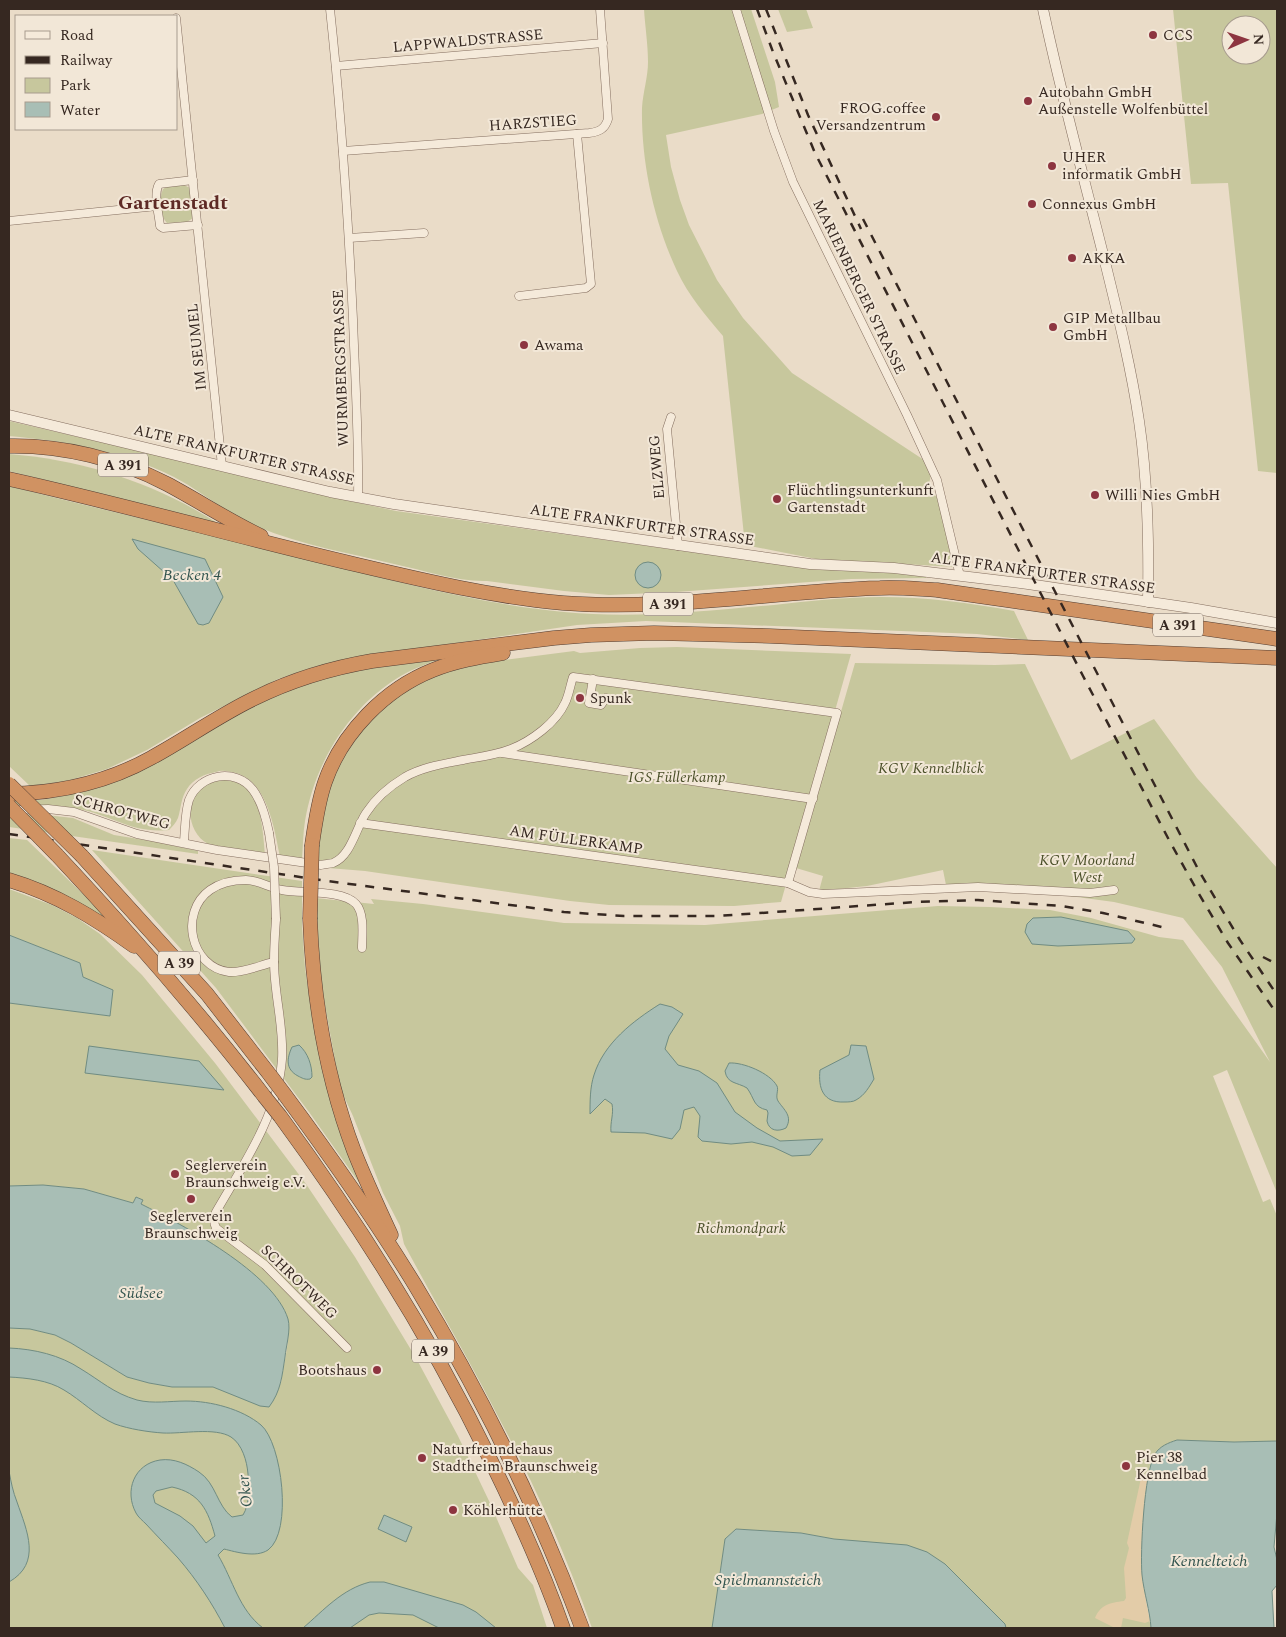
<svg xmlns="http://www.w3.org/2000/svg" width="1286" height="1637" font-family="Spectral,serif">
<rect width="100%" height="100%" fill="#eadcc8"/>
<g fill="#c7c79d" fill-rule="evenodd">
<path d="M644,9H751L775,82L779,107L762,114L666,135L671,167L680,200L689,225L717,280L743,318L792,373L927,462L931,474L928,489L939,499L956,567L816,559L745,545L723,336C706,316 688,295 677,271C654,222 641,162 642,108C643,92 648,77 648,62C648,44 645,26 644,9Z"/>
<polygon points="778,9 806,9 813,28 787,32"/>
<path d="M1173,9H1277V473L1258,471L1228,183L1191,184ZM1231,25H1261V55H1231Z"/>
<path d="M184,185L190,188L193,218L187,222L167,223C160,216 159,198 163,189L168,186Z"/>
<path d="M9,421L204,466L299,490L396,511L813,569L897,573L926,576V578L851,579L676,592L609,595L564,591L487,581C458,582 423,570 394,564C349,553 301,545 258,527C228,515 203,492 174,477C122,451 66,441 9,436Z"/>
<path d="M9,454C84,460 155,483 219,524L9,471Z"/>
<path d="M9,486C103,510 198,532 293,555C382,578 472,603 564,612C634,619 704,611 774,605C809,601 846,597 881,597C926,597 970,603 1014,611L1028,640L977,634L646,621L577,625L356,658L317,666L278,679L200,718L147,750L107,769L67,781L30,786L9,766ZM205,559L222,597L198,623L173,580Z"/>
<polygon points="677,647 851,654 781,902 734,906 609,905 570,901 365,871 316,867 319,823 332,774 374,713 415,685 436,675 457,669 480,663 574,651 580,653 640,648"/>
<path d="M440,659C429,663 418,667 408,672C353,701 315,760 305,821C303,833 303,846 302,859L280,857C274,828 267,777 231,772C226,771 221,770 216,772C205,774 193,779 187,789C181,797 181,809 178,818C176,823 172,827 169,830C133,834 111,815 79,809C56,804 32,805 9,805V801L42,800L62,796L254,704L319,678L357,670Z"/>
<path d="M855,663L995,665L1025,664L1071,760L1154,719L1197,778L1277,868V1193L1227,1070L1213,1076L1263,1202L1270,1199L1277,1216V1441L1234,1442L1177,1440L1161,1448L1150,1465L1148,1478L1142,1555L1145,1599L1151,1628H1006L1005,1624L834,1539L801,1533L736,1529L725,1539L712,1628H592C567,1558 537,1489 502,1424C471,1363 436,1304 404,1244L400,1226L383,1193L353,1116L340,1088L321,983L315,898L374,904L371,899L423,904L564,923L705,925L938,906L990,907L1050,910L1091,918L1159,937L1183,940L1270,1062L1222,967L1183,918L1114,902L1062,895L1010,891L947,890L943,870L867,886L819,891L823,876L796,868Z"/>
<path d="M226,779C231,780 238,781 242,783C262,796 263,834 265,855C253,852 217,848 208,844C188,833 184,803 201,787C208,781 218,780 226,779Z"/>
<polygon points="9,814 46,815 73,818 114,835 157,842 198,851 198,854 9,827"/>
<polygon points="9,838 27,840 114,924 38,883 9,876"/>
<polygon points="92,850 302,881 302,926 305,968 310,1002 360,1184 309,1112 216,988"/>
<path d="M9,889L52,905L77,918L100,934L142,975L215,1063L306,1184L355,1257L416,1358L458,1436L490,1503L518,1568L533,1585L547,1628H9V1328L30,1329L55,1335L71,1343L127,1377L149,1383L172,1387H213L228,1392L281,1383C283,1366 291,1338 288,1322C282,1278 178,1223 141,1204L142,1200L137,1197L133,1203L84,1189L43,1185L9,1186V1003L110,1016L83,977L80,963L9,935Z"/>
</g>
<path fill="#e3cca8" d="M1141,1478H1148C1143,1530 1138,1570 1150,1621L1145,1623L1123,1618L1121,1628H1115L1095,1618C1101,1604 1110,1603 1124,1601L1126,1598L1124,1568L1129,1548L1127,1543Z"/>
<g fill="#a8beb5" stroke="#708c82" fill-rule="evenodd">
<polygon points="132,539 205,559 223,597 209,623 203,625 198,624 173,580 138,549"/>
<circle cx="648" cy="575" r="13"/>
<polygon points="1061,917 1128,931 1135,939 1132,943 1058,946 1032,944 1025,932 1027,924 1033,918"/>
<polygon points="9,935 80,963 83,977 113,990 110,1016 9,1003"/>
<path d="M660,1004L672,1007L683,1014L669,1036L665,1049L678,1065L699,1071L717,1083L735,1112L757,1128L780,1141L823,1139L810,1155L792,1156L773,1147L752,1142L731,1144L702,1141L698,1137L700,1116L694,1107L684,1110L680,1129L672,1139L645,1133L611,1132C610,1122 614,1114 612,1104L605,1099L590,1114C590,1101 590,1087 594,1075C604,1043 633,1021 660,1004Z"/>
<path d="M299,1045C308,1053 312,1065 312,1077L310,1079C305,1080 302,1078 298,1076C285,1069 287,1058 292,1047Z"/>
<path d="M851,1045L866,1046L874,1079C869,1087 865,1095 856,1100C853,1102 848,1102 844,1102C823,1103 818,1088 820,1070L849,1055Z"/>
<polygon points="89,1046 199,1061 224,1090 85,1073"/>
<path d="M729,1063C743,1062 770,1073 777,1086C779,1090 775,1096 778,1101C784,1110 793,1116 786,1128C778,1132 769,1131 767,1121L768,1113L767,1110C753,1107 755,1099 747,1088C737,1082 727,1084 725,1071Z"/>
<path d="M43,1185L84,1189L133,1203L136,1197L143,1200L141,1204C183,1225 274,1273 288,1319C291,1330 286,1346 285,1357C282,1376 281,1391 269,1407L260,1406L213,1387H172L149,1383L127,1377L71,1343L55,1335L30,1329L9,1328V1186Z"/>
<path d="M9,1348C34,1349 60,1355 81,1369C101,1381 113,1393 137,1400C153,1404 170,1401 186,1401C211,1401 242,1409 261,1425C282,1443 293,1532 268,1550C256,1558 236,1552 224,1549L218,1555C233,1580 239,1610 263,1628H225C212,1603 197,1580 178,1558C168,1547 157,1536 146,1524C143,1521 138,1517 136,1513C124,1491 134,1464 160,1460C174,1458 187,1464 199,1472C216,1483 217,1506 232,1517L243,1515C250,1504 249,1486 248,1474C247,1461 242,1444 231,1437C215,1427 182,1434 163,1433C148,1432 129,1429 115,1424C96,1416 81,1400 64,1390C48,1380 27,1378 9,1377ZM172,1487C200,1493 208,1510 215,1536L206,1543L193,1526L180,1516L155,1503L153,1495L156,1491Z"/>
<path d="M1177,1440L1234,1442L1277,1441V1513L1274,1547L1277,1560V1585L1272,1591L1274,1628H1151C1150,1611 1144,1593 1142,1575C1140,1553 1144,1472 1155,1454C1160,1446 1168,1443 1177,1440Z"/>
<path d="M9,1471C11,1482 13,1492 17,1502C27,1531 42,1563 9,1582Z"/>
<polygon points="384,1515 412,1527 406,1542 378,1529"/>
<polygon points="736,1529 801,1533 834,1539 907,1545 927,1552 945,1564 1005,1624 1006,1628 712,1628 725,1539"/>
<path d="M370,1582H384L463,1605L476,1612L496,1628H439L413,1615L379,1613L369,1615L350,1628H303C324,1610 342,1589 370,1582Z"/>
</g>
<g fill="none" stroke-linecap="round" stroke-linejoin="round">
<defs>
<g id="minor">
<path d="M330,9C341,112 348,215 353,319C355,378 359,438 358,497"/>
<polyline points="736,9 774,131 793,182 907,415 937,480 960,576"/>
<polyline points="176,18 222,466"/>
<polyline points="336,66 603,43"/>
<path d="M343,151L589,133C599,132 605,129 608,119L600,9"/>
<path d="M193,180L159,184C153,194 159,214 160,226L163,228L198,225"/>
<polyline points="9,221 157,206"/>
<polyline points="349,238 424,233"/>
<polyline points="519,296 586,288 591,284 577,134"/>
<polyline points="671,417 667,429 678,546"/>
<polyline points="593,679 589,703 601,705 606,698"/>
<polyline points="502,753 813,799"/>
<path d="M13,810L48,809L74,812L137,834L217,850L321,865C325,864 329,864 333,863C351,856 356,828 366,813C375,799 390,786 405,777C423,767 443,764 463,760C479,757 496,755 511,749C531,741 556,723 565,703C569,695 570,686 573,677L837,713L788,883L360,823"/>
<path d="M184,842C185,829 185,812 189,800C199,774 236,767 253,790C262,802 266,818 269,833"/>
<polyline points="788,883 809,892 823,894 978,887 1090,893 1114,890"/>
<path d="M276,919C275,933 274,947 274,961C274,994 284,1026 282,1059C278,1115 243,1165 216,1212C214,1218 213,1221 216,1228L265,1265L347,1348"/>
<path d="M274,962C260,965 244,973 229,972C190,967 179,912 210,890C220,883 233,880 246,880C258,880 270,888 282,890C302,894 342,889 356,904C365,914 362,936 362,948"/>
</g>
<g id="tertiary">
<path d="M1043,9C1061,94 1084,178 1105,262C1118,315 1131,367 1139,421C1148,481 1149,541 1148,602"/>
<polyline points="9,415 330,492 394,504 810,564 894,568 1028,584 1191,608 1277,623"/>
</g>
<g id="motorway">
<path d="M9,446C63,445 119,459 167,484C199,501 229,521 261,536"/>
<path d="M9,479C126,505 242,538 358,565C426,581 494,597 563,603C670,611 774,591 880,588C899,587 918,589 937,590L1277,639"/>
<path d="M9,794C58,793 108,782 151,758C186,739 218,716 253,699C291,680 331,668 372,661L554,638L591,635L654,633L770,636L1277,658"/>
<path d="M312,845C315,824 318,802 325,782C342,733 385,689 433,670C455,661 479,657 503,653"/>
<path d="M57,855C129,932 199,1012 264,1096"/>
<polyline points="82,856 207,994 270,1075"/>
<path d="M9,880C56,894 95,918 134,946"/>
<path d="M310,919C313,998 326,1077 354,1151C365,1179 378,1207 391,1235"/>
<path d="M285,1095C331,1157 375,1220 415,1285C481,1394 538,1509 582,1628"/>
<path d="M280,1116C360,1225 432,1340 491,1461C518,1516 543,1571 563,1628"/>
</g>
</defs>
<use href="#minor" stroke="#846e5f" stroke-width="9"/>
<use href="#tertiary" stroke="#846e5f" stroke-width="11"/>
<use href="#motorway" stroke="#523d32" stroke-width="15"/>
<use href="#minor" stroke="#f5eada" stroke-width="8"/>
<use href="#tertiary" stroke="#f5eada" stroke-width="10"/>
<use href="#motorway" stroke="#d09262" stroke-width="14"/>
<g stroke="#362821" stroke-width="2.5" stroke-dasharray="9 9" stroke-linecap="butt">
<polyline points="757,9 773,52 815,153 1082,674 1169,840 1199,894 1228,943 1277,1014"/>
<polyline points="766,9 808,115 861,229"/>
<polyline points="863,219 1199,871 1240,940 1277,995"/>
<polyline points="9,834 327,881 564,912 624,916 718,916 916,902 978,900 1061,906 1103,913 1166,928"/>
<polyline points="1263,957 1277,964"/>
</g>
<defs>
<polyline id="minor-bridge" points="269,833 274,867 276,919"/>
<g id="motorway-bridge">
<polyline points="9,784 82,856"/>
<polyline points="9,806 57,855"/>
<polyline points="310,919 312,845"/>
<polyline points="270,1075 285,1095"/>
<polyline points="264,1096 280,1116"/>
</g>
</defs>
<use href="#minor-bridge" stroke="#846e5f" stroke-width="9" stroke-linecap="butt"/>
<use href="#motorway-bridge" stroke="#523d32" stroke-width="15" stroke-linecap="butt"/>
<use href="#minor-bridge" stroke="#f5eada" stroke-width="8"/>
<use href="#motorway-bridge" stroke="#d09262" stroke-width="14"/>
</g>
<g fill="#8d3540" stroke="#f2e7d7" stroke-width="2">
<circle cx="1153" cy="35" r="5"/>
<circle cx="1028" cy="101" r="5"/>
<circle cx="936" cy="117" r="5"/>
<circle cx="1052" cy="166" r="5"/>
<circle cx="1032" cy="204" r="5"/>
<circle cx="1072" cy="258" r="5"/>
<circle cx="1053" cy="327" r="5"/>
<circle cx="524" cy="345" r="5"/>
<circle cx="1095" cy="495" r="5"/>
<circle cx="777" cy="499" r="5"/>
<circle cx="580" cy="698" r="5"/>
<circle cx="175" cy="1174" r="5"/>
<circle cx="191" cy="1199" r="5"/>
<circle cx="377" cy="1370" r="5"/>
<circle cx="422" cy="1458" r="5"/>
<circle cx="1126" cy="1466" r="5"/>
<circle cx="453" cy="1510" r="5"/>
</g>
<g text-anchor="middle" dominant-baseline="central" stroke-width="4" stroke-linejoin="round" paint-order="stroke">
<g fill="#f2e7d7" stroke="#6e6158" stroke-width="1">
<rect x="98" y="453.5" width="50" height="23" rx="4"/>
<rect x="643" y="592.5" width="50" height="23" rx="4"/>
<rect x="1153" y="613.5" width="50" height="23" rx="4"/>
<rect x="158" y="951.5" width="42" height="23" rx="4"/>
<rect x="412" y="1339.5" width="42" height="23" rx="4"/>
</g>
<g font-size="14" font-weight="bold" fill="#362821">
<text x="123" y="465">A 391</text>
<text x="668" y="604">A 391</text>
<text x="1178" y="625">A 391</text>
<text x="179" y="963">A 39</text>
<text x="433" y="1351">A 39</text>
</g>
<g font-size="15" fill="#362821" stroke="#f2e7d7" text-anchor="start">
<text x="1163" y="35">CCS</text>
<text x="1038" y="92">Autobahn GmbH<tspan x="1038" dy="17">Außenstelle Wolfenbüttel</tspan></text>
<text x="926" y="108" text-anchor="end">FROG.coffee<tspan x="926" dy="17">Versandzentrum</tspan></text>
<text x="1062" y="157">UHER<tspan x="1062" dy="17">informatik GmbH</tspan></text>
<text x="1042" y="204">Connexus GmbH</text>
<text x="1082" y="258">AKKA</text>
<text x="1063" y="318">GIP Metallbau<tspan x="1063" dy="17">GmbH</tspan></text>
<text x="534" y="345">Awama</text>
<text x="787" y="490">Flüchtlingsunterkunft<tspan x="787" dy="17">Gartenstadt</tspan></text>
<text x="1105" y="495">Willi Nies GmbH</text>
<text x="590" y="698">Spunk</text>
<text x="185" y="1165">Seglerverein<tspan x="185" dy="17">Braunschweig e.V.</tspan></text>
<text x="191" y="1216" text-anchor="middle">Seglerverein<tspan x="191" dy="17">Braunschweig</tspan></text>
<text x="367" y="1370" text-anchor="end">Bootshaus</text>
<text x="432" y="1449">Naturfreundehaus<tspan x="432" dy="17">Stadtheim Braunschweig</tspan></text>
<text x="1136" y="1457">Pier 38<tspan x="1136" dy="17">Kennelbad</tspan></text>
<text x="463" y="1510">Köhlerhütte</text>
</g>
<g font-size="15" fill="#362821" stroke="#f2e7d7">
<text transform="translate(468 41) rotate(-5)">LAPPWALDSTRASSE</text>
<text transform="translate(533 123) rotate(-4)">HARZSTIEG</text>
<text transform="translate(859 287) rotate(64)">MARIENBERGER STRASSE</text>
<text transform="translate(197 347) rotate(-96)">IM SEUMEL</text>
<text transform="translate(341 368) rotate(-92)">WURMBERGSTRASSE</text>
<text transform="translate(244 455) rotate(13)">ALTE FRANKFURTER STRASSE</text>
<text transform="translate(657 467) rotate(-95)">ELZWEG</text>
<text transform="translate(642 525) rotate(8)">ALTE FRANKFURTER STRASSE</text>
<text transform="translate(1043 573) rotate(8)">ALTE FRANKFURTER STRASSE</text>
<text transform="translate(122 812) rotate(15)">SCHROTWEG</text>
<text transform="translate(576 840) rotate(8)">AM FÜLLERKAMP</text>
<text transform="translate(299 1282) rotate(44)">SCHROTWEG</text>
</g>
<g font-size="15" font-style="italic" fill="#4b5029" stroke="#f2e7d7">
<text x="931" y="768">KGV Kennelblick</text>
<text x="677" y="777">IGS Füllerkamp</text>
<text x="1087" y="860">KGV Moorland<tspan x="1087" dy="17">West</tspan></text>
<text x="741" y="1228">Richmondpark</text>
</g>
<g font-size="16" font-style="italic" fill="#32544e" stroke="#f2e7d7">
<text x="192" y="575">Becken 4</text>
<text x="141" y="1293">Südsee</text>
<text transform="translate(245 1491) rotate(-97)">Oker</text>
<text x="1209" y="1561">Kennelteich</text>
<text x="768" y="1580">Spielmannsteich</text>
</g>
<g font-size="20" font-weight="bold" fill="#5e2a25" stroke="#f2e7d7">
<text x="173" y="203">Gartenstadt</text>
</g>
</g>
<rect width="1286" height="1637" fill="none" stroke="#362821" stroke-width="20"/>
<rect x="15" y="15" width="162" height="115" fill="#f2e7d7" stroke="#a79b8e"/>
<rect x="25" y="31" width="25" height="8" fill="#f5eada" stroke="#a79b8e"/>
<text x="60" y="40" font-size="15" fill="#362821">Road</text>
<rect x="25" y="56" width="25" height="8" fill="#362821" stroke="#a79b8e"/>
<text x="60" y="65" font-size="15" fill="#362821">Railway</text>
<rect x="25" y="78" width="25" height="15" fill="#c7c79d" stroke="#a79b8e"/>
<text x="60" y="90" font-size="15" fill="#362821">Park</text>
<rect x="25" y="102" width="25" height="15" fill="#a8beb5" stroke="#a79b8e"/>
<text x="60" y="115" font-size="15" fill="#362821">Water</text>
<g transform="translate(1246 40) rotate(88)"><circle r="24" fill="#f2e7d7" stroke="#a79b8e"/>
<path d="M0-4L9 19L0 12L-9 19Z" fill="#8d3540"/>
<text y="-8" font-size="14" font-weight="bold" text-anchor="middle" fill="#362821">N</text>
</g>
</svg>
